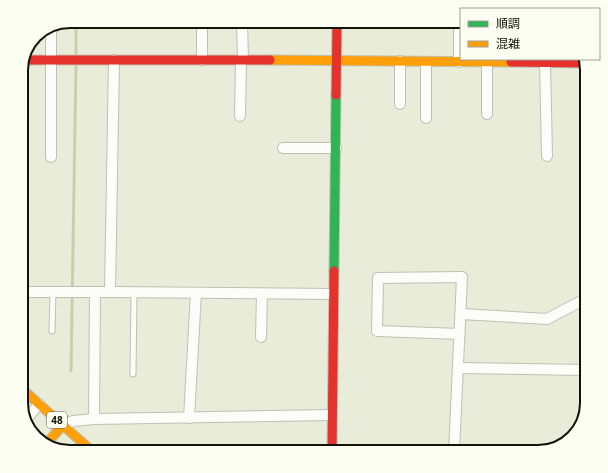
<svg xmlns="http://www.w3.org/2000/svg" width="608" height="473" font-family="'Open Sans','Noto Sans JP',sans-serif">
<rect width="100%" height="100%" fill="#e8ecd9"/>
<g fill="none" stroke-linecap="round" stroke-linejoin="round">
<g stroke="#c8d0ab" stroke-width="3">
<polyline points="76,55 76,21"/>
<polyline points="71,371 76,63"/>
</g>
<defs>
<g id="lane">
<polyline points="52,331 53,292"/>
<polyline points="133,374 134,292"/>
</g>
<g id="street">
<polyline points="242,21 243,60"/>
<polyline points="459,21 459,62"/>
<polyline points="51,28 51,157"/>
<polyline points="202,60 202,21"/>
<polyline points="400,61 400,104"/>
<polyline points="426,62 426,118"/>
<polyline points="487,62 487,114"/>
<polyline points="545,63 547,156"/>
<polyline points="240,116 241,60"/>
<polyline points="283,148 336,148"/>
<polyline points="21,292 110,292 333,294"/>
<polyline points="110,292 114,60"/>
<polyline points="461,314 547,319 587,298"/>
<polyline points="261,337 262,294"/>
<polyline points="458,368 587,370"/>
<polyline points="27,418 39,404"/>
<polyline points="189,418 196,293"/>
<polyline points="94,419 95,292"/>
<polyline points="63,425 73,421 94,419 332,415"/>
<polyline points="454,452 462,277 378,278 377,331 460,334"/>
</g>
<polyline id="fast" points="334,271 336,95"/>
<g id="slow">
<polyline points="270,60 511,62"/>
<polyline points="21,388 93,452"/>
<polyline points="46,444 63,425"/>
</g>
<g id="jam">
<polyline points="24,60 270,60"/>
<polyline points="511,62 584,63"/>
<polyline points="336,95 337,21"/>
<polyline points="332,452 334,271"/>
</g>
</defs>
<use href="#lane" stroke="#bec1b2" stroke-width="7"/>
<use href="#street" stroke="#bec1b2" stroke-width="12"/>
<use href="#fast" stroke="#bec1b2" stroke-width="11"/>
<use href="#slow" stroke="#bec1b2" stroke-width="11"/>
<use href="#jam" stroke="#bec1b2" stroke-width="11"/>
<use href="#lane" stroke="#fcfcf9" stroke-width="5"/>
<use href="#street" stroke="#fcfcf9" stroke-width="10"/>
<use href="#fast" stroke="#30b455" stroke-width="9"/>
<use href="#slow" stroke="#ff9f0a" stroke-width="9"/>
<use href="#jam" stroke="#e5322d" stroke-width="9"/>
</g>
<g text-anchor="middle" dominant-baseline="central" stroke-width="3" stroke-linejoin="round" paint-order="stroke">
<rect fill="#fbfef0" stroke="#585a4e" stroke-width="1" x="47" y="412" width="20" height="16" rx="3"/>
<g font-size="10" font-weight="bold" fill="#121408">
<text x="57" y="420">48</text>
</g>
</g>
<path d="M0 0H608V473H0ZM70 28H538A42 42 0 0 1 580 70V403A42 42 0 0 1 538 445H70A42 42 0 0 1 28 403V70A42 42 0 0 1 70 28Z" fill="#fbfef0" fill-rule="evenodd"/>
<path fill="none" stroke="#121408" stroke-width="2" d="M70 28H538A42 42 0 0 1 580 70V403A42 42 0 0 1 538 445H70A42 42 0 0 1 28 403V70A42 42 0 0 1 70 28Z"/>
<rect x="460" y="8" width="140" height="52" fill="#fbfef0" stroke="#9ea093"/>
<rect x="468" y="21" width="20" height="6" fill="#30b455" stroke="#9ea093"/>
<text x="496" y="28" font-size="12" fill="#121408">順調</text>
<rect x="468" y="41" width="20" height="6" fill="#ff9f0a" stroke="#9ea093"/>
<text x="496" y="48" font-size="12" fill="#121408">混雑</text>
</svg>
